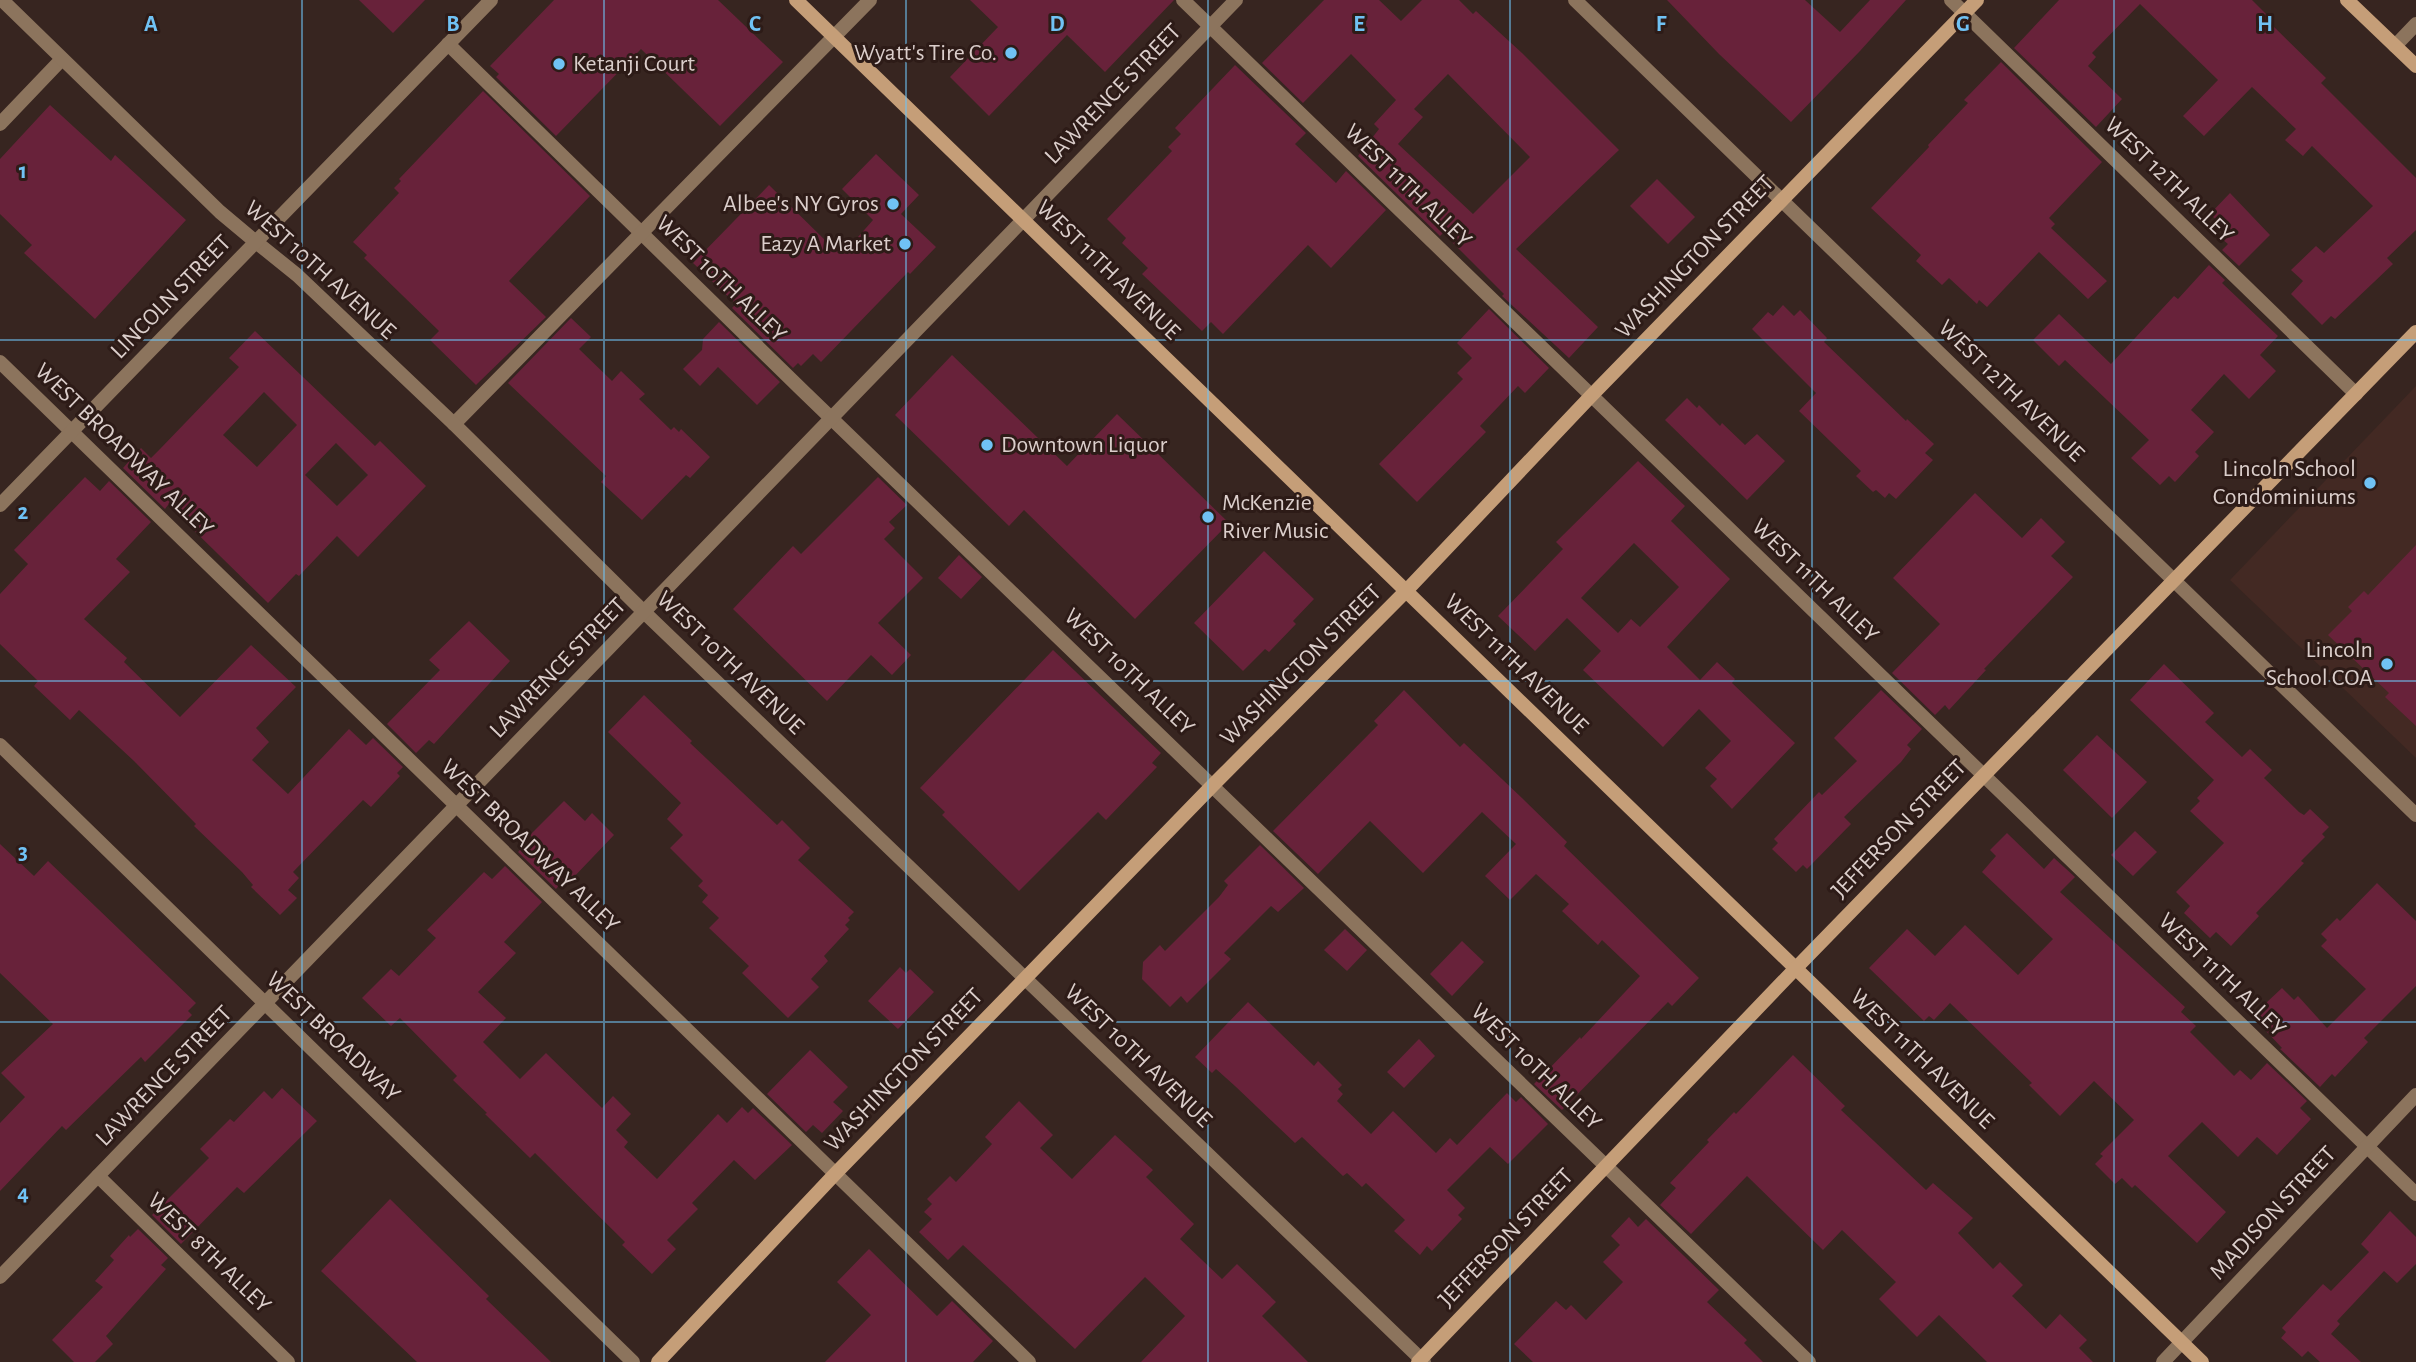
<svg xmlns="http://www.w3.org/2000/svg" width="2416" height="1362" font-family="'Alegreya Sans',sans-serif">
<rect width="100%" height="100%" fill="#372520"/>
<polygon fill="#432923" points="2416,386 2416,758 2230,580"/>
<g fill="#68223a" fill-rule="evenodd">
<polygon points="359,0 425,0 393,33"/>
<polygon points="554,0 718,0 783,62 720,126 641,49 556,136 496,77 499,74 490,66"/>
<polygon points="970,0 1174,0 1105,72 1067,35 989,116 950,77 998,27"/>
<path d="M1324,0H1379L1401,21L1422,0H1459L1473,14L1476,11L1522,53L1619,150L1516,249L1598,327L1569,358L1502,296L1504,294L1443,233L1440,236L1358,156L1379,129L1374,124L1396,100L1351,54L1303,103L1262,63ZM1448,74L1530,157L1473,214L1398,144L1423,117L1414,109Z"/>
<polygon points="1667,0 1805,0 1840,32 1870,0 1906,0 1860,51 1791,122 1719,54"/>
<polygon points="2059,0 2252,0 2269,17 2267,20 2326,78 2321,83 2416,178 2416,230 2387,258 2393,264 2335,319 2331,316 2322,325 2291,294 2303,281 2291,270 2316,246 2324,253 2373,206 2312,146 2303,156 2285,140 2296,129 2252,87 2204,136 2183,116 2218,80 2140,4 2092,53 2096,57 2088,66 2122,99 2096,127 2014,48"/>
<polygon points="2001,62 2102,162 2049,218 2055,224 2051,228 2107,281 2088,299 2039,252 1987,307 1979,300 1977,304 1949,278 1942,285 1916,261 1921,255 1871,208 1929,147 1928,145 1968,103 1964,100"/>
<polygon points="1235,65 1306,133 1295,144 1336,183 1346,171 1386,210 1331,268 1308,245 1223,334 1211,322 1202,331 1142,274 1148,268 1122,243 1126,238 1107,219 1172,151 1168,147 1181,134 1175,128"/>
<polygon points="483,91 590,196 509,281 546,317 476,385 430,340 439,331 364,258 367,255 353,242 399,193 394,188 401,181 399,179"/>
<polygon points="50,105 111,161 115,155 186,220 95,319 24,253 32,245 0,214 0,159"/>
<polygon points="876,154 919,195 901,214 936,247 910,274 908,272 821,362 813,354 801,366 798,363 793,368 732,308 736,304 693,263 769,185 830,245 832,243 843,254 873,220 842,189"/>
<polygon points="1657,179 1695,217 1668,244 1630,206"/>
<polygon points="2230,193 2270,235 2239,266 2222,250 2228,244 2222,239 2229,232 2210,214"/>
<polygon points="2209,265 2225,280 2222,283 2278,336 2260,355 2276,371 2249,399 2224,374 2191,410 2214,432 2195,452 2199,456 2175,482 2169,476 2160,485 2131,458 2149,440 2065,360 2059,366 2033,340 2059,314 2111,364 2174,296 2178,299"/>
<polygon points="1783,305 1794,316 1800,310 1827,338 1824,342 1906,421 1907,419 1934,444 1925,453 1933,460 1896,499 1889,493 1885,498 1876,490 1873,492 1856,476 1861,471 1799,411 1816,393 1752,329 1768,312 1773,316"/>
<polygon points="1489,309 1549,368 1525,393 1518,386 1480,426 1486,432 1417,502 1379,464 1463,379 1457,373 1472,358 1457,343"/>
<polygon points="571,318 591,337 579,349 612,381 621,371 645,394 639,399 671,430 674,427 679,432 681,429 710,457 690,478 686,475 642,520 601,482 606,476 508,383"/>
<polygon points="719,322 780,382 757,405 718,367 700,386 683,369 702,350 703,339"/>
<path d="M255,331L375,446L380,441L426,486L358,557L337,536L299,576L296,574L268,603L168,505L165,509L123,468L141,448L151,458L160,449L239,367L229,358ZM264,392L297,425L257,467L223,435ZM336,443L368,475L337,506L305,475Z"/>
<polygon points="952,355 1067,466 1117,414 1229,523 1135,619 1024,510 1009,526 895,415"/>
<polygon points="1687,398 1697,408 1699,405 1720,426 1722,423 1745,445 1757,434 1785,461 1747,500 1665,420"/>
<path d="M1638,461L1685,506L1671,521L1730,579L1667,647L1700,680L1717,662L1735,679L1732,683L1795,743L1732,809L1710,786L1717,779L1705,768L1731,741L1699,709L1663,747L1583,670L1601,651L1567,618L1535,651L1498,616L1563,549L1556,542ZM1634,543L1679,587L1640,627L1631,619L1618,633L1581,598Z"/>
<polygon points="85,477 100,491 109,481 151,522 116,559 130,572 84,619 127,658 124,662 180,717 251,645 296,687 256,728 269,742 252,760 288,794 349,729 366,745 373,738 403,767 397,773 400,776 371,807 363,800 293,872 299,878 288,890 297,898 280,915 251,887 253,885 242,872 194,826 196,824 134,761 79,710 70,720 34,686 38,681 0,644 0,594 28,564 14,550"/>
<polygon points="878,477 907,505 889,522 895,528 884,539 923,578 878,623 911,655 892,675 871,655 827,701 733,609 793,546 801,554"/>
<polygon points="1975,493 2022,538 2041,518 2065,542 2051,556 2073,577 1984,669 1986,670 1949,710 1945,705 1935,715 1892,673 1940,624 1893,578"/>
<polygon points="2416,545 2416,726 2385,697 2389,693 2328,635 2352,611 2348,607 2364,591 2368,595"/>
<polygon points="1264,551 1314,599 1293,621 1296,624 1269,652 1265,649 1243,671 1194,623"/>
<polygon points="959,555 982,577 961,599 938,578"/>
<polygon points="469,621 510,661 434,744 429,740 416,753 387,724 440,670 429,660"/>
<polygon points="1053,650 1161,753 1152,763 1157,767 1106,820 1098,812 1019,891 942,815 945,812 920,788"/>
<polygon points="2164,664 2214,713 2205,722 2242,757 2250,749 2272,770 2264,778 2299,812 2304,815 2310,809 2329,827 2322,834 2325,837 2301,861 2304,863 2256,913 2259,916 2231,946 2216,932 2210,938 2184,913 2190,906 2176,892 2224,843 2190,811 2200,801 2197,798 2214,780 2130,700"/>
<polygon points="1404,690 1460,747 1464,743 1522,798 1567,842 1564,846 1699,978 1672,1006 1668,1002 1562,1110 1534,1084 1580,1037 1581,1039 1640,976 1602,940 1598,945 1562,911 1569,904 1536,874 1510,900 1485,876 1516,844 1482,812 1423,873 1370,821 1318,874 1273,831 1378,725 1374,721"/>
<polygon points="1881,690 1922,729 1907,745 1911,749 1901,762 1844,817 1851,824 1807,869 1803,865 1796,872 1772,849 1778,843 1774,839 1819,792 1822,795 1857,761 1834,738"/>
<polygon points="644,695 692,741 690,743 777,825 782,820 810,848 798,860 854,912 848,918 850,920 845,925 849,929 824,956 828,961 811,979 819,987 788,1018 742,973 749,966 709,928 719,918 702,902 708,895 698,886 703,881 670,848 683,835 667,819 681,803 608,732"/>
<polygon points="2097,735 2147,782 2112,818 2063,770"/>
<polygon points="564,801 585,821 592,813 614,835 570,881 566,877 556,889 518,852 532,837 530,835"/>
<polygon points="2135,831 2157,852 2133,876 2111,855"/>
<polygon points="2007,833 2044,869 2054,858 2075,877 2060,892 2185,1007 2181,1012 2196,1026 2190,1032 2234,1076 2240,1070 2251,1080 2267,1063 2307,1101 2300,1108 2311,1119 2277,1155 2257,1137 2238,1157 2202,1122 2168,1156 2226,1212 2197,1243 2135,1185 2132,1188 2122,1178 2115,1184 2095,1164 2103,1156 2100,1154 2134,1120 2094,1081 2060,1116 2029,1085 2032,1083 1950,1003 1934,1020 1929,1016 1924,1021 1869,968 1907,929 1935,956 1965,925 2018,975 2053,939 1982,872 1996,856 1990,850"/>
<polygon points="0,844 34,876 48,861 196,1003 188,1011 192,1015 145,1062 141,1057 66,1130 62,1126 0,1191 0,1123 25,1097 1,1073 53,1024 0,973"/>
<polygon points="1260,845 1304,888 1278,912 1271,906 1224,953 1231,959 1187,1003 1181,996 1170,1007 1142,979 1143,962 1160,945 1165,951 1219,897 1228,885 1224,881"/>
<polygon points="505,866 542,902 504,942 516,953 478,992 506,1018 483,1042 520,1079 546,1053 602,1108 613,1096 631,1114 616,1130 628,1142 624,1147 657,1179 718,1114 727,1123 742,1107 748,1113 753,1108 792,1145 755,1180 734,1160 692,1203 698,1209 667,1240 676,1249 652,1274 622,1245 625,1242 535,1153 530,1158 485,1114 487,1113 453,1080 457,1076 400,1018 391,1026 362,998 391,969 399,976 436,938 427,930 484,872 492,879"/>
<polygon points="2377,883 2416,921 2416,986 2364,1038 2368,1042 2335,1077 2332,1074 2320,1087 2280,1049 2282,1048 2252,1016 2282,988 2294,1000 2298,996 2327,1028 2366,989 2321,946 2327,940 2321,934 2337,918 2340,921"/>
<polygon points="1345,929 1367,950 1347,971 1324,950"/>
<polygon points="1462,941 1484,962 1452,996 1430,974"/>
<polygon points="900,967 906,973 910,969 934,992 898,1029 868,1001"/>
<polygon points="1248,1002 1314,1066 1318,1061 1342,1085 1338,1089 1343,1094 1337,1101 1371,1134 1393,1111 1436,1153 1450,1138 1457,1145 1507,1093 1516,1102 1521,1097 1548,1124 1508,1164 1490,1147 1447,1190 1465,1208 1458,1215 1462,1219 1432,1251 1427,1246 1420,1255 1394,1231 1405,1220 1366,1183 1362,1187 1347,1173 1343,1176 1302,1137 1295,1143 1235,1086 1216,1069 1212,1073 1195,1057"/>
<polygon points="1419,1039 1435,1056 1404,1088 1387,1072"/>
<polygon points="810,1050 848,1087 833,1102 843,1111 822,1133 813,1125 806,1132 767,1094"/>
<polygon points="1793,1055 1845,1106 1841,1110 1926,1190 1933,1183 1973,1218 1958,1233 1993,1269 2000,1262 2023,1285 2012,1296 2046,1329 2060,1314 2087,1340 2079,1348 2093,1362 1987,1362 1939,1315 1917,1337 1879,1299 1896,1282 1842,1230 1823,1250 1747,1176 1691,1234 1660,1205 1676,1188 1670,1183 1709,1142 1707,1140 1734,1112 1736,1114"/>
<polygon points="282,1088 317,1121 244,1193 237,1187 181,1244 152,1215 209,1158 200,1149 230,1119 234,1122 264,1091 272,1099"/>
<polygon points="1019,1101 1053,1135 1040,1148 1072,1179 1115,1135 1153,1170 1146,1177 1194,1224 1180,1239 1222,1279 1237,1264 1276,1302 1262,1316 1308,1362 1141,1362 1185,1316 1145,1277 1075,1349 963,1245 948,1260 919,1232 932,1219 924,1212 932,1204 927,1199 950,1176 956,1182 992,1144 985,1137"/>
<polygon points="390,1199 489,1296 486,1299 551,1362 417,1362 321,1271"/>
<polygon points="2390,1211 2416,1237 2416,1264 2397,1283 2384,1271 2337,1321 2340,1324 2331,1334 2361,1362 2320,1362 2308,1351 2302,1357 2281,1338 2286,1332 2282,1328 2323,1284 2331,1291 2369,1252 2361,1244"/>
<polygon points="1629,1217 1638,1227 1646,1219 1719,1290 1707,1302 1747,1340 1744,1343 1763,1362 1533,1362 1514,1344 1556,1301 1566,1310 1571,1305 1586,1320 1623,1282 1603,1262 1620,1245 1611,1236"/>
<polygon points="138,1229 168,1258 161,1265 166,1269 106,1336 113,1344 95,1362 74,1362 52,1340 103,1287 95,1281 114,1260 110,1256 129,1235 130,1237"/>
<polygon points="869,1249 937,1316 952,1301 993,1341 973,1362 825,1362 871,1315 837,1282"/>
</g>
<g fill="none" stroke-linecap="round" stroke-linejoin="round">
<g stroke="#8c745d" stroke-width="14">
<polyline points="1183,0 2416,1194"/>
<polyline points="1951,0 2356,394"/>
<polyline points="448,44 803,391 1809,1362"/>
<polyline points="0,124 62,59"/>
<polyline points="0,362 1029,1362"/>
<polyline points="454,424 870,0"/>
<polyline points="98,1176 288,1362"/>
</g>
<g stroke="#8c745d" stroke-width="14">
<polyline points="1575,0 2416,815"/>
<polyline points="256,242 297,275 454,424 644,612 1424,1362"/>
<polyline points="0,745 633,1362"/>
<polyline points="2163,1362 2416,1095"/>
</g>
<g stroke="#8c745d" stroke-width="14">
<polyline points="2,0 220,212 256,242"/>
<polyline points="2395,46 2416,24"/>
<polyline points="0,505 491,0"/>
<polyline points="0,1277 1236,0"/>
</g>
<g stroke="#c59e78" stroke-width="14">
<polyline points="796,0 2202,1362"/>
<polyline points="2347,0 2416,66"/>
<polyline points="658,1362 835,1174 1213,785 1407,590 1591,396 1977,0"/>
<polyline points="1418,1362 1796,968 2416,332"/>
</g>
</g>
<path fill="none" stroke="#70c2f4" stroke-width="2" stroke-opacity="0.55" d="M302,0V1362M604,0V1362M906,0V1362M1208,0V1362M1510,0V1362M1812,0V1362M2114,0V1362M0,340H2416M0,681H2416M0,1022H2416"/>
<g fill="#70c2f4" stroke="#2d1b17" stroke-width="2.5">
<circle cx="1011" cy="53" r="7"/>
<circle cx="559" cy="64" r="7"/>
<circle cx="893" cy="204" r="7"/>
<circle cx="905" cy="244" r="7"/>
<circle cx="987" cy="445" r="7"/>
<circle cx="2370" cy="483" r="7"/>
<circle cx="1208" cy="517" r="7"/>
<circle cx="2387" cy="664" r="7"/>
</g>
<g text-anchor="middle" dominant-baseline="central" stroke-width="6" stroke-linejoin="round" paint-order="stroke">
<g font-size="24" fill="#dbcecb" stroke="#2d1b17" text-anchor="end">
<text x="997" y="53">Wyatt's Tire Co.</text>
<text x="573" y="64" text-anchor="start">Ketanji Court</text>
<text x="879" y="204">Albee's NY Gyros</text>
<text x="891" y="244">Eazy A Market</text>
<text x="1001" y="445" text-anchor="start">Downtown Liquor</text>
<text x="2356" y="469">Lincoln School<tspan x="2356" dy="28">Condominiums</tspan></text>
<text x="1222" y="503" text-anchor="start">McKenzie<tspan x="1222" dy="28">River Music</tspan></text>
<text x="2373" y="650">Lincoln<tspan x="2373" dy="28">School COA</tspan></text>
</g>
<g font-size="24" fill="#dbcecb" stroke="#2d1b17">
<text transform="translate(1113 94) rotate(-46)">LAWRENCE STREET</text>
<text transform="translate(2169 180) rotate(44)">WEST 12TH ALLEY</text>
<text transform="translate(1408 186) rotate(44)">WEST 11TH ALLEY</text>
<text transform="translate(1695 257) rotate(-46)">WASHINGTON STREET</text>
<text transform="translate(320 270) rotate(42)">WEST 10TH AVENUE</text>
<text transform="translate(1108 270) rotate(44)">WEST 11TH AVENUE</text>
<text transform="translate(721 279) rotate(44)">WEST 10TH ALLEY</text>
<text transform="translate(171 297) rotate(-46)">LINCOLN STREET</text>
<text transform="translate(2011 391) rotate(44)">WEST 12TH AVENUE</text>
<text transform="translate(124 450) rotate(44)">WEST BROADWAY ALLEY</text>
<text transform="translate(1815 581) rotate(44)">WEST 11TH ALLEY</text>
<text transform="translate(730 663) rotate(44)">WEST 10TH AVENUE</text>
<text transform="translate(1516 664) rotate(44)">WEST 11TH AVENUE</text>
<text transform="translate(1301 665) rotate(-45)">WASHINGTON STREET</text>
<text transform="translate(558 668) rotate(-46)">LAWRENCE STREET</text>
<text transform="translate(1129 672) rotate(44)">WEST 10TH ALLEY</text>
<text transform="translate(1899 829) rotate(-46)">JEFFERSON STREET</text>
<text transform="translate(530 846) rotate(44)">WEST BROADWAY ALLEY</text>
<text transform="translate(2222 975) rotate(44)">WEST 11TH ALLEY</text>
<text transform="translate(333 1037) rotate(44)">WEST BROADWAY</text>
<text transform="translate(1138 1056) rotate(44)">WEST 10TH AVENUE</text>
<text transform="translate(1922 1059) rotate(44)">WEST 11TH AVENUE</text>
<text transform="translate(1536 1067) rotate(44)">WEST 10TH ALLEY</text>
<text transform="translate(904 1070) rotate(-46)">WASHINGTON STREET</text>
<text transform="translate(164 1076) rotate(-46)">LAWRENCE STREET</text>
<text transform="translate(2273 1213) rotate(-47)">MADISON STREET</text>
<text transform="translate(1506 1238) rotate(-46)">JEFFERSON STREET</text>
<text transform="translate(209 1253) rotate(44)">WEST 8TH ALLEY</text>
</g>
</g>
<g font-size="23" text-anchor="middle" font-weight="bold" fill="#70c2f4" stroke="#2d1b17" stroke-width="6" stroke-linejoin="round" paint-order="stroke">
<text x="151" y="31">A</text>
<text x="453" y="31">B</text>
<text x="755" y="31">C</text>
<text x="1057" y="31">D</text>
<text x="1359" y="31">E</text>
<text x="1661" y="31">F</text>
<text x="1963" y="31">G</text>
<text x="2265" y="31">H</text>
<text x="23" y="178">1</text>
<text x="23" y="519">2</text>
<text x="23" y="859">3</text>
<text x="23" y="1200">4</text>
</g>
</svg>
